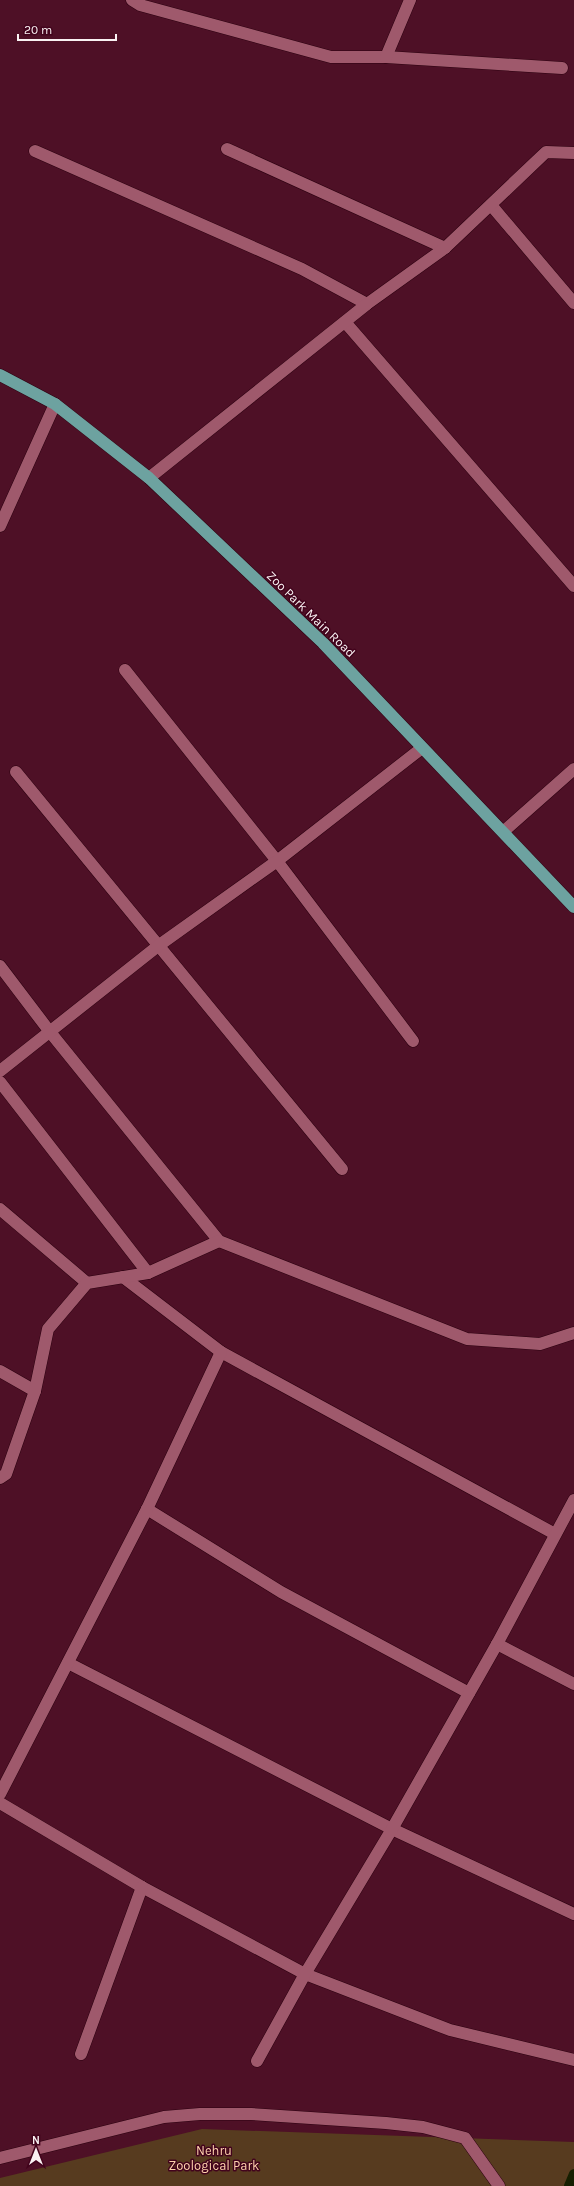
<svg xmlns="http://www.w3.org/2000/svg" width="574" height="2186" font-family="Karla,sans-serif">
<rect width="100%" height="100%" fill="#4e1026"/>
<polygon fill="#573b1f" points="202,2129 574,2142 574,2186 0,2186 0,2178"/>
<g fill="none" stroke-linecap="round" stroke-linejoin="round">
<polyline stroke="#161f01" stroke-width="10" points="569,2186 574,2174"/>
<defs>
<g id="minor">
<polyline points="132,0 140,5 331,57 386,57 562,68"/>
<polyline points="386,57 410,0"/>
<polyline points="227,149 445,248"/>
<polyline points="35,151 302,269 367,304"/>
<polyline points="491,205 574,303"/>
<polyline points="345,322 574,586"/>
<polyline points="149,478 367,304 445,248 546,152 574,153"/>
<polyline points="0,526 55,404"/>
<polyline points="125,670 277,861 413,1041"/>
<polyline points="16,772 342,1169"/>
<polyline points="503,832 574,769"/>
<polyline points="0,966 50,1032 219,1241 467,1339 540,1344 574,1333"/>
<polyline points="0,1071 158,946 277,861 422,748"/>
<polyline points="0,1082 148,1273"/>
<polyline points="0,1209 87,1283"/>
<polyline points="123,1277 221,1352 555,1534"/>
<polyline points="0,1371 35,1391"/>
<polyline points="0,1478 6,1474 35,1391 48,1329 87,1283 148,1273 219,1241"/>
<polyline points="147,1509 281,1592 469,1693"/>
<polyline points="497,1644 574,1684"/>
<polyline points="68,1663 392,1829 574,1914"/>
<polyline points="0,1794 147,1509 221,1352"/>
<polyline points="0,1803 142,1887 305,1974 450,2030 574,2060"/>
<polyline points="81,2054 142,1887"/>
<polyline points="257,2061 305,1974 392,1829 497,1644 574,1500"/>
<polyline points="0,2158 164,2117 200,2114 251,2114 386,2123 423,2127 465,2138 499,2186"/>
</g>
<polyline id="major" points="0,375 55,404 149,478 323,643 574,907"/>
</defs>
<use href="#minor" stroke="#2c0010" stroke-width="13"/>
<use href="#major" stroke="#2c0010" stroke-width="13"/>
<use href="#minor" stroke="#9f596c" stroke-width="12"/>
<use href="#major" stroke="#6da2a0" stroke-width="12"/>
</g>
<g text-anchor="middle" dominant-baseline="central" stroke-width="3" stroke-linejoin="round" paint-order="stroke">
<g font-size="13" fill="#faf2f3" stroke="#42031c">
<text transform="translate(311 614) rotate(44)">Zoo Park Main Road</text>
</g>
<g font-size="13" fill="#fed3ad" stroke="#42031c">
<text x="214" y="2150">Nehru<tspan x="214" dy="15">Zoological Park</tspan></text>
</g>
</g>
<g transform="translate(36 2150)" stroke="#42031c" stroke-width="3" paint-order="stroke">
<path d="M0-3L7 15L0 10L-7 15Z" fill="#faf2f3"/>
<text y="-6" font-size="11" font-weight="bold" text-anchor="middle" fill="#faf2f3">N</text>
</g>
<path d="M18 34v6h98v-6" fill="none" stroke="#faf2f3" stroke-width="2"/>
<text x="24" y="34" font-size="12" fill="#faf2f3" stroke="#42031c" stroke-width="3" paint-order="stroke">20 m</text>
</svg>
